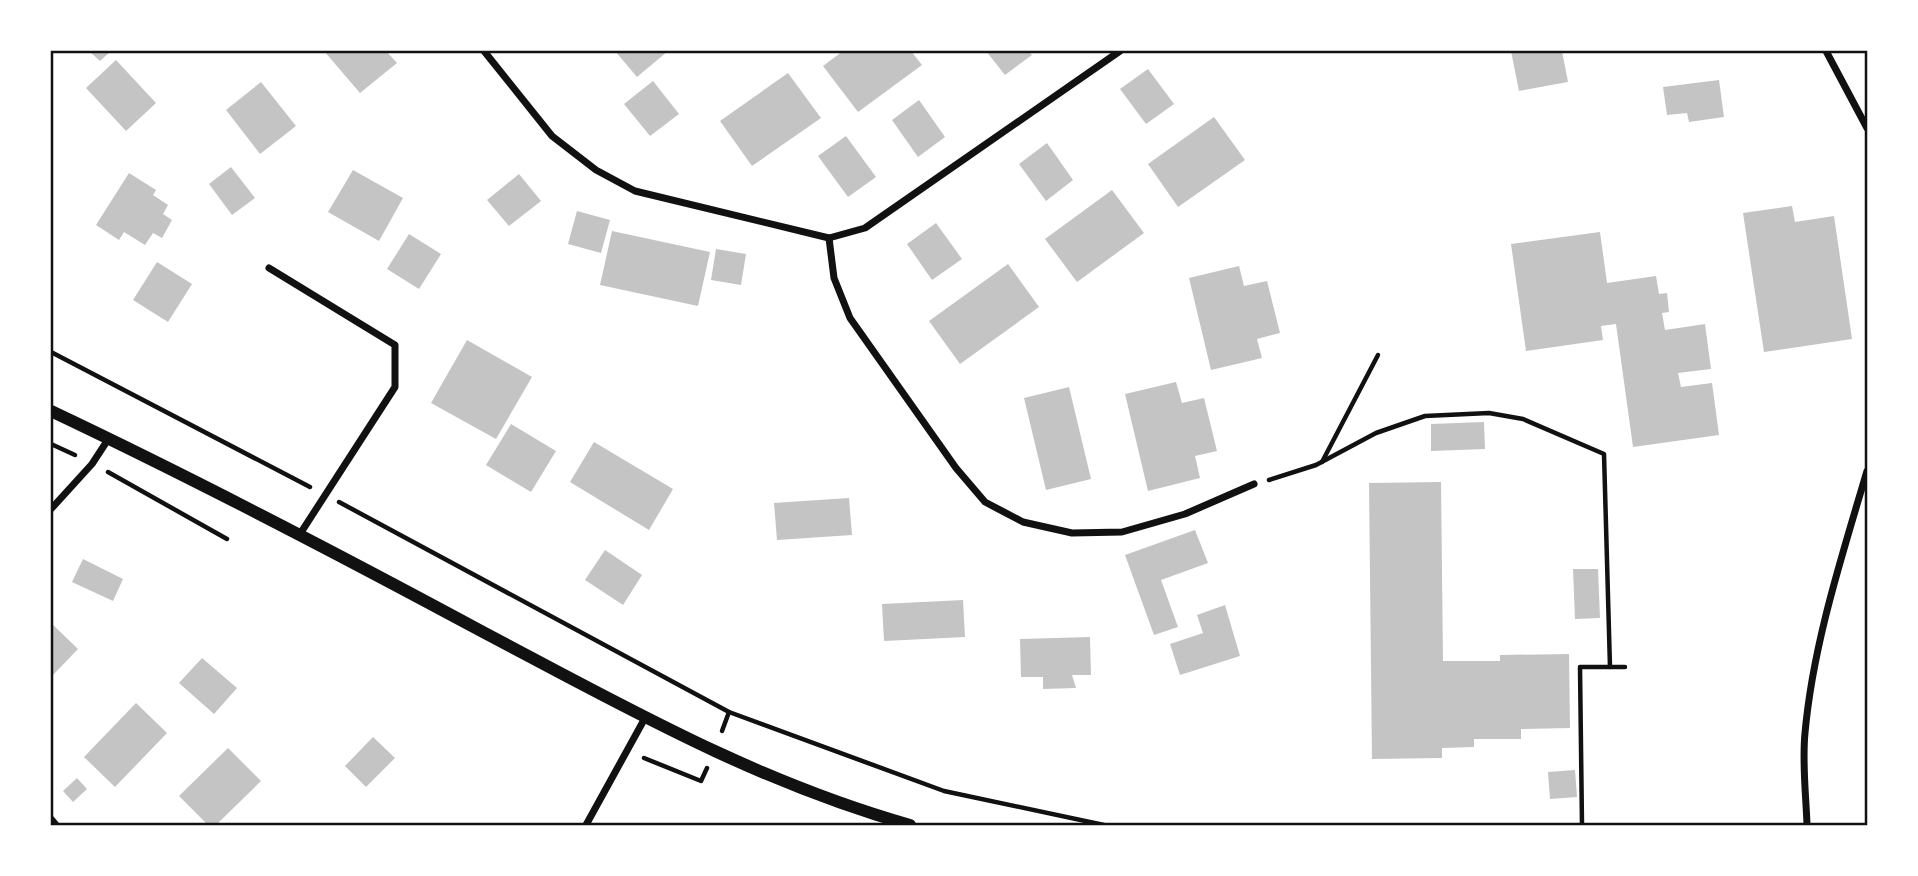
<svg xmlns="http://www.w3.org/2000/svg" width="1918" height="876" font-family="Bitter,serif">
<rect width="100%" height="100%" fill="#fff"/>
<g fill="#c4c4c4">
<polygon points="89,51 111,51 100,61"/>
<polygon points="324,51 386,51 397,63 360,93"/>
<polygon points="615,51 668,51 637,77"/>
<polygon points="843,51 911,51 922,65 858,112 823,66"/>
<polygon points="986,51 1028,51 1032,55 1005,75"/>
<polygon points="1511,51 1562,51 1568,82 1519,91"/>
<polygon points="116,60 156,103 126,131 86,88"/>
<polygon points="1148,69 1174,104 1146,124 1120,89"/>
<polygon points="788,73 821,118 752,166 720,121"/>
<polygon points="1719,80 1724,117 1689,122 1687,113 1667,115 1663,87"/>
<polygon points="653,81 679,114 650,136 624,104"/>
<polygon points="261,82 296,126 260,154 226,110"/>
<polygon points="919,100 945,137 918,157 892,120"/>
<polygon points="1214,117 1245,160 1178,207 1148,164"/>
<polygon points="846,136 876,177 848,197 818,156"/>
<polygon points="1047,143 1073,180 1046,201 1019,164"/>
<polygon points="231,167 255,198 232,215 209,184"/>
<polygon points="353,170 403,198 379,241 328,212"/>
<polygon points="129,173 156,190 153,195 168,205 163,214 172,220 162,238 153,233 145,245 124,232 119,240 96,225"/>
<polygon points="519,174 541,201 509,226 487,200"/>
<polygon points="1112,190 1144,233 1077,282 1045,239"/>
<polygon points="1792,206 1795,222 1834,216 1852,339 1764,352 1743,213"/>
<polygon points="577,211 610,220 601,253 568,244"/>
<polygon points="936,223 962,259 932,280 907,244"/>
<polygon points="612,231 710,252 698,306 600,285"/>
<polygon points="1600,232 1607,283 1656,276 1659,294 1667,293 1669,312 1662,313 1665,330 1705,324 1711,369 1678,373 1681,387 1712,383 1719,435 1633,447 1616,324 1601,326 1603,340 1526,351 1511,244"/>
<polygon points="409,234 441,254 419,289 387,269"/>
<polygon points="716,249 746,254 741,285 711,280"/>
<polygon points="157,262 192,284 168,322 133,300"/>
<polygon points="1008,264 1039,307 960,364 929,321"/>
<polygon points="1239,266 1244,286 1267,281 1280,333 1257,339 1262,358 1211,370 1189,278"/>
<polygon points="467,340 532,377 496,439 431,403"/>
<polygon points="1176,382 1182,403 1204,398 1217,451 1195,456 1200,478 1148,491 1125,394"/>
<polygon points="1069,387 1091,479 1046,490 1024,398"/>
<polygon points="1484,422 1485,449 1431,451 1431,424"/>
<polygon points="511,424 556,451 531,492 486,465"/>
<polygon points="594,442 673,489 649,530 570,482"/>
<polygon points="1441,482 1443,661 1500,661 1500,655 1569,654 1570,728 1521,729 1521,739 1474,739 1474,747 1442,748 1442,758 1372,759 1369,483"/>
<polygon points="849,498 852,535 777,540 774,503"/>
<polygon points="1195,530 1208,563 1161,580 1178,627 1154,635 1125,555"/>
<polygon points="605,550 642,575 623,605 585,580"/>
<polygon points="83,559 123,579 113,601 72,582"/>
<polygon points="1573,569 1598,569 1600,618 1575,619"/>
<polygon points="963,600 965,637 884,641 882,604"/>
<polygon points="1225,605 1240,656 1180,675 1170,644 1203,633 1197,615"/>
<polygon points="51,623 78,649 51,677"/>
<polygon points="1090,637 1091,675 1072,675 1076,688 1043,689 1043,677 1021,677 1020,639"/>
<polygon points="202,658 237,688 214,714 179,683"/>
<polygon points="136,703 167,733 115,787 84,757"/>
<polygon points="373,737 395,758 366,787 345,766"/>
<polygon points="228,748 261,781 216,825 208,825 179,796"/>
<polygon points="1575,770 1577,797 1550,799 1548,772"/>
<polygon points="77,778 87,789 73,802 63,791"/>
</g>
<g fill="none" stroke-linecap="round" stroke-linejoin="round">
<g stroke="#111" stroke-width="4.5">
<polyline points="51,352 310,487"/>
<polyline points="51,444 75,455"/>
<polyline points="1322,462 1378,355"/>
<polyline points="108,472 227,539"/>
<polyline points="1269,480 1316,465 1376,433 1425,416 1489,413 1523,419 1604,454 1610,667"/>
<polyline points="339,502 729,712 944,791 1104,825"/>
<polyline points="722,731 729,712"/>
<polyline points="644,758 701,781 707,768"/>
<polyline points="1582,825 1580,667 1625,667"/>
</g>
<g stroke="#111" stroke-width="7">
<polyline points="484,51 552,136 596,170 635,191 829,238 865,228 1120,51"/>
<polyline points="1826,51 1867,128"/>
<polyline points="829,238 834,278 850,318 956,468 985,502 1023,522 1072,533 1122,532 1185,514 1254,484"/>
<polyline points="269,268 395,345 395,387 300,534"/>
<polyline points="51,509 92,464 109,438"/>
<polyline points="51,819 56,825"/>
<polyline points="586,825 645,718"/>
<path d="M1807,825C1806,795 1802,763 1805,733C1813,644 1842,556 1867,471"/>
</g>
<path stroke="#111" stroke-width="12" d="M51,411C197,480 340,555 483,632C625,707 755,781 910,825"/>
</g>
<rect width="1918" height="876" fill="none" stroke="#ffffff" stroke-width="105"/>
<rect x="52" y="52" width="1814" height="772" fill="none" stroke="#111" stroke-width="2.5"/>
</svg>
